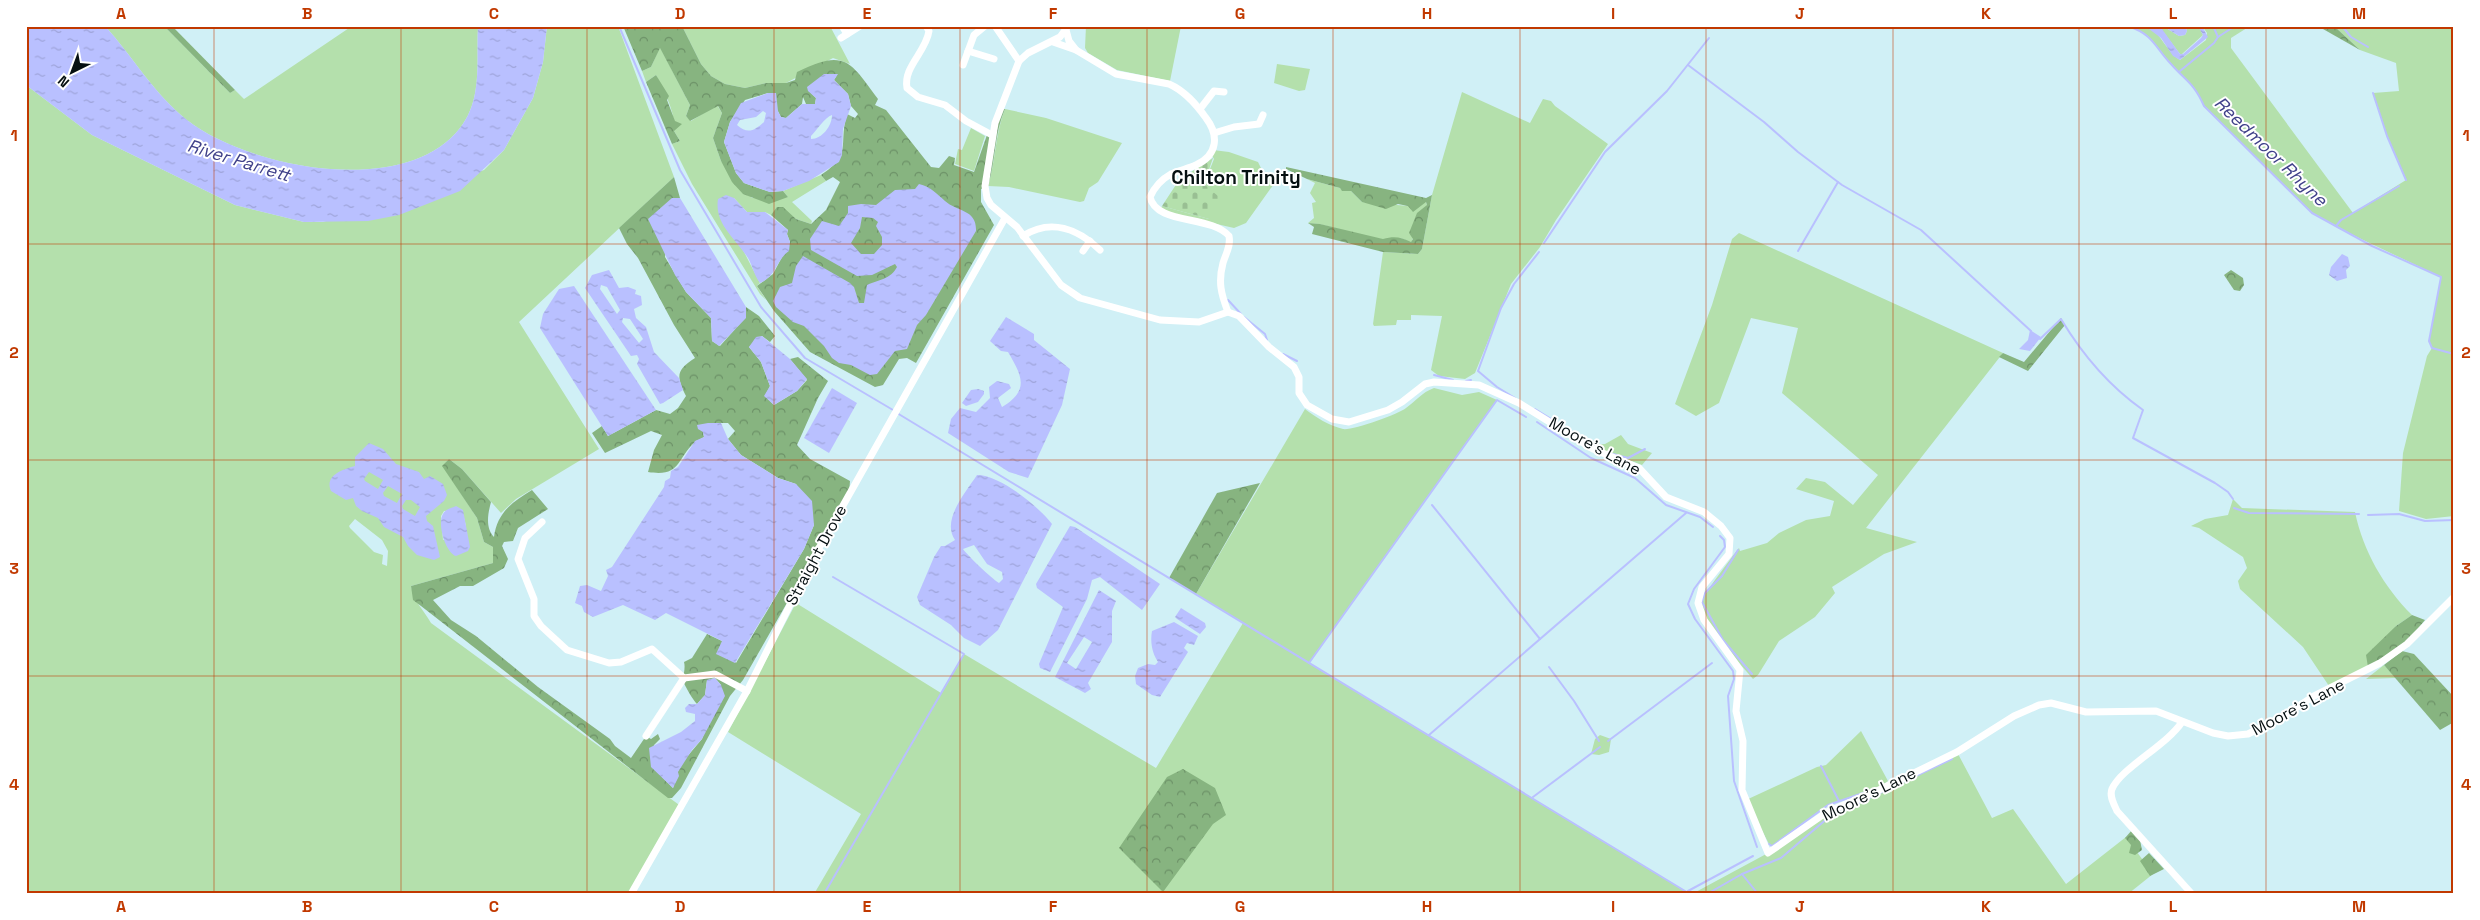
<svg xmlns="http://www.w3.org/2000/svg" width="2480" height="920" font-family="'Space Grotesk',sans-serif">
<defs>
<pattern id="forest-crowns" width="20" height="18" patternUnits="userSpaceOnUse" patternTransform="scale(1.25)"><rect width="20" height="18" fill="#87b480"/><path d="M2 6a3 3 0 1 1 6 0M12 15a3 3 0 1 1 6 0" fill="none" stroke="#6c9167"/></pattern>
<pattern id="cemetery-stones" width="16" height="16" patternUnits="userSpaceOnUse" patternTransform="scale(1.25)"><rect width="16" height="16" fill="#b4e0ac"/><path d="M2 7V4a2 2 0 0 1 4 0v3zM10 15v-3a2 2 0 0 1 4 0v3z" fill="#99bf93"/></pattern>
<pattern id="water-ripples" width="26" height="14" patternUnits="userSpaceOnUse" patternTransform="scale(1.25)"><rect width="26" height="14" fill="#b9c0ff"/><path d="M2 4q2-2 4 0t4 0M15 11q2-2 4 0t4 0" fill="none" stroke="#9ea4da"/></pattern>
</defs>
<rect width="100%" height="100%" fill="#d0f0f6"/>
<g fill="#b4e0ac" fill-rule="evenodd">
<path d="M105,26H164L230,93L235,90L244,99L352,26H478C476,61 483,99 460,128C405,199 248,168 187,120C154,94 133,57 105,26Z"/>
<path d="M547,26H618L674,177L519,322L599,449L516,499L501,513L462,469L449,459L443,466L477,518L484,542L493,547V563L411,586C414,602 423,609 431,623L682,807L631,894H26V85L92,135L235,205L304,222H323L484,170L504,150L533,98L543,62ZM462,510L466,526L443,540L441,516L444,511ZM355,519L382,540L388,551L387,566L382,564L383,555L374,552L350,528L349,526Z"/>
<polygon points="682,26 830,26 850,64 833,58 786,83 766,83 745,88 725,84 711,76 701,64"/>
<polygon points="1086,26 1181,26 1170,81 1117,70 1088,53 1085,48"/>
<path d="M2128,26C2133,26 2140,25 2145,26C2161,31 2166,52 2180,60L2206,40L2207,33L2202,26H2250L2231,38V48L2353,213L2406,180L2387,136L2373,93L2399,91L2396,63L2360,50L2334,26H2454V516L2426,519L2399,511L2403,453L2427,356L2432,348L2429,341L2441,277L2338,228L2312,213L2204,106C2194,83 2186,81 2171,64C2154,46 2154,35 2128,26Z"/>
<polygon points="2185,26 2198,26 2203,35 2182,54 2180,54 2161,29 2166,28 2179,36 2185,35 2187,31"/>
<path d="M660,47L690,105L686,116L691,121L717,105L722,113L713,138L721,161L752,198L788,197L783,191L821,175L826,181L792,202L812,221L811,224L796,219L780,207L771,215L765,212H747L734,198L743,250L760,283L757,286L766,300L760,294L692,184L672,144L680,141L674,131C676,112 664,92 656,75L646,82L642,71L651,67Z"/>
<polygon points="1277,64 1310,69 1305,90 1299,91 1274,83"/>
<polygon points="1462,92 1530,123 1543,99 1551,101 1555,106 1608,144 1556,220 1540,247 1511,284 1475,373 1465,379 1439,376 1431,370 1442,316 1411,315 1411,320 1397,320 1396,325 1374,326 1373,324 1383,252 1418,254 1422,249 1432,195"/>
<path d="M1005,109L1046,118L1122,143L1098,182L1089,188L1084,201L1080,202L1009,187L988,186C996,160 995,134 1005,109Z"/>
<polygon points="971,128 985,136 974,171 955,164 958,149 962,150"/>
<polygon points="1213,150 1229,152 1258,162 1263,172 1276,181 1246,223 1234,228 1160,211 1162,206 1209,219 1204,184 1214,159 1211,154"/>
<path d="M1307,179L1340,188L1343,191H1351L1362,202L1409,206L1426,202L1427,205L1411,243C1397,234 1394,240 1381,239C1361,237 1342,229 1323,225C1318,223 1313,224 1308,223L1314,218L1312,203L1316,202L1310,193L1315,183Z"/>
<path d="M1739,233L2003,353L1866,528L1917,542L1884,554L1832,587L1835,593L1815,617L1779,641L1758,675L1753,679C1740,664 1701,620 1701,602C1701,598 1734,554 1739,548L1740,551L1767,543L1779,533L1806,520L1830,516L1834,501L1796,489L1806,478L1825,482L1853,505L1878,475L1782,393L1798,328L1751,318L1719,403L1696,416L1675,404L1712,305L1732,239Z"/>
<path d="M1434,388L1462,395L1479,392L1497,400L1309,663L1690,894H814L861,814L728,732L796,603L941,693L964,654L1156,768L1243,623L1196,594L1305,409C1315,417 1330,426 1343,429C1351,431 1399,414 1406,408C1417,400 1421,393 1434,388Z"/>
<polygon points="1621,435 1628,444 1652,453 1642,465 1604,451 1594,445 1605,444"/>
<path d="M2233,499L2242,508L2355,512C2363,551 2384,587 2412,615L2396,626L2368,667L2329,686L2303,647L2240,589L2238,581L2247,568L2243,557L2199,528L2191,526L2205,519L2228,515Z"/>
<polygon points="2384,665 2396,678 2366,679"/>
<polygon points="1861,731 1888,781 1880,787 1828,805 1772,846 1769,844 1746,800 1817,767 1826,765"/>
<polygon points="1600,735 1611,739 1609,752 1599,755 1591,754 1595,739"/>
<polygon points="1957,752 1992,818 2013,809 2066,884 2126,837 2153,874 2128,894 1692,894 1768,853 1827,812"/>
</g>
<g fill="url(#forest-crowns)">
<polygon points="164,26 172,26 235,90 230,93"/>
<path d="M623,26H682L701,64L711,76L725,84L745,88L766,83H786L795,80L797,72C845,48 850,61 878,99L875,105L886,110L931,167L939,168L949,156L955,158L954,165L974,172L987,135L992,136L1000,109H1005C994,134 996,160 988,186L981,189V202L994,225L916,363L907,358L899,359L883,385L875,387L810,352L774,311L757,286L773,274L790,242L787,234L788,230L771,215L777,207H783L796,219L811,224L826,210L840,182L833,177L826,181L821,175C853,154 838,145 847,114L855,118L858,114L851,106L848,94L834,80L837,75L811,93L816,98L815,104H806L803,97L802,104L786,118L781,117L768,93L745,100L730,122L724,142L736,173L744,183L770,192L783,191L788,197L769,204L743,194L732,182L721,161L713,138L722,113L718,106L690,121L686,116L690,105L660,48L651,67L642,71Z"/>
<polygon points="2321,26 2334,26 2360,50 2323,29"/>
<polygon points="656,75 669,96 667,100 675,121 682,124 674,131 680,141 672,144 646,82"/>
<path d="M1286,167L1426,198L1432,195L1422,249L1418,254L1383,252L1312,234L1314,227L1308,223L1320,224L1383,239C1394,236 1401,237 1411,242L1413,239L1409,233L1417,213L1427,205L1426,202L1413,212L1408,206L1398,204L1386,209L1362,202L1351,191H1342L1340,188L1307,179L1286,169Z"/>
<path d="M674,177L680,198H672L665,257L686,292L711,318L712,341L720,346L745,318L746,307L759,316L775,336L770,342L762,336L749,347L761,362L770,386L765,396L774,405L797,391L807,380L790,359L798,357L828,381L818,398L797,445L810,459L850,481L849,494L743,680L730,696L681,788L672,798H668L421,606L413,600L411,586L493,563V547L484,542L477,518L442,466L449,459L462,469L491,502C488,513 485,528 494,537C497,513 512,502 532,490L548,509L518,528L513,541L504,542L502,546L508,559L504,568L473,586H460L433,600L451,620L476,636L538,687L610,739L615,746L631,758L646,736L651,739L658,734L660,739L654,745L651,766L673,788L680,765L702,739L721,685L715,678L707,680L705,695L697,704C693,700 686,688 684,683C682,677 686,669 684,662L692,658L707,634L722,641L736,663L804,549L814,525L796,484L778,478L741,455L728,439L735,431L728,423H721L703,432L704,437C700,440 696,440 694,443C676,460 681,477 648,472L654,450L662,435L651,431L605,453L592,433L602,426L608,436L656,410L670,414L678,408L686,396C676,376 676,370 695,358L674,325L638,258L627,244L619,228Z"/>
<polygon points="2231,270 2243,278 2244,285 2240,291 2234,290 2224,275"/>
<polygon points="2061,318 2065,325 2028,371 1999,357 2003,353 2024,362"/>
<polygon points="1260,483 1196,594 1169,578 1217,493"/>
<polygon points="2412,615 2425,620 2408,641 2368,667 2366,655 2396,626"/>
<polygon points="2402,651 2414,654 2454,697 2454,722 2440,730 2384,665"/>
<polygon points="1183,769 1215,788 1226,815 1213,824 1163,892 1119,848 1167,777"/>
<polygon points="2132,830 2140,840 2142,850 2135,855 2129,853 2131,845 2125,838"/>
<polygon points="2149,853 2164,869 2150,876 2140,861"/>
</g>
<polygon fill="url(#cemetery-stones)" points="1213,158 1204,184 1219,197 1209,219 1162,206 1181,177 1178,173 1191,172"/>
<g fill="url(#water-ripples)" fill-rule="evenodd">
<path d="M26,26H105C133,57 154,94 187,120C248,168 405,199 460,128C483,99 476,61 478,26H547L543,62L533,98L504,150L460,191L399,215L368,221L304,222L235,205L92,135L26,85Z"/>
<polygon points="2145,26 2185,26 2187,31 2185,35 2179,36 2166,28 2162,29 2180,54 2183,54 2201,38 2203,35 2198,26 2202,26 2208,37 2180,60 2173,56 2161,38"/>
<path d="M824,74H838L834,80L848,94L851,106L843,129L842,155L839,162L809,181L783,191L770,192L744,183L736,173L724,142L730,122L741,103L768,93H776L778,111L781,117L786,118L802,104H815L816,98L808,91L807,87ZM763,111L766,113L764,122C755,130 748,135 737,125L740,120L756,117ZM832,115C832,126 822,139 811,139V136C816,131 825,117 832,115Z"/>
<path d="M919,184C931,187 936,193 945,201C957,212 977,209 976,231L926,315L917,325L907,349L895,351L877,374L870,375L851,365L839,363L832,358L824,346L804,326L793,322L776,307L773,301L780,287L792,283L796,266L803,256L850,283L854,287L859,303H864L867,285C878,280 891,279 897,267L895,264L872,275L857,276L811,250L810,239L822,221L839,226L848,213V206L861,204L876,205L895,190L915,189ZM862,217L873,218L878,222L876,226L882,237V245L874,254H861L851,243L860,228Z"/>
<path d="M726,195L734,198L747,212H765L788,230L787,234L790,242L789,251C776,260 776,277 760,283C754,275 753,267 748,258C736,239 714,224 718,199Z"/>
<polygon points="672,198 680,198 746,307 746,318 719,346 712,341 711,318 686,292 675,275 648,219"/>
<polygon points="2342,254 2348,257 2350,266 2346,270 2347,278 2337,281 2329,275 2331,267"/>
<path d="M609,270L619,288L628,287L636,290L635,294L641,296L642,305L634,309L636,318L646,327L654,352L679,378L683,390L663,403L660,404L637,364L639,359L637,355L631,356L585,288L592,275ZM601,285L607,287L620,310L617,314L600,289ZM623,318L630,319L643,339L639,343L622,322Z"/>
<polygon points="574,286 656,410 608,436 540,328 543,314 559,289"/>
<path d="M1006,317L1034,334V340L1070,369L1062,405L1028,478L1009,472L948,433L951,419L960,408L976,412L990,398L989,387L997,381L1009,384L1011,388L998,398L1002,407C1030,390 1022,376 1008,352L1001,351L990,341Z"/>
<polygon points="2030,330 2041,337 2030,351 2019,349 2028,340"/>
<polygon points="762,336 790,359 807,379 797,391 774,405 764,396 770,386 761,362 749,347 756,337"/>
<polygon points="832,388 857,403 829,453 804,438"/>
<polygon points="978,389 984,391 984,394 978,402 966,406 962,403 971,390"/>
<polygon points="708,423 721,423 728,439 741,455 778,478 796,484 812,501 814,525 804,549 735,663 716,654 722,641 666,613 655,620 623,605 593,617 584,612 582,606 575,603 580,586 587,585 601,591 608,576 606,570 612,567 664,487 665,481 670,478 671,471 678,467 695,441 704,437 703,432 698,429 697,425"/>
<path d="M369,443L383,449L396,464L419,472L424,479L430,476L443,484L447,495L444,501L426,516L427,521L433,526L440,557L434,560L417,555L408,546L403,537L384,527L378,518L362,511L356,506L353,498L346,500L331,491C324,475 344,469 355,466V457ZM369,472L383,480L378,489L365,481L364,479ZM388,486L402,494L397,503L384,496L383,493ZM406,500H411L420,507L415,516L403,509L402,506Z"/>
<path d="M977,475C1000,475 1038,506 1052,524L998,630L980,646L964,638L951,625L920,605L917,597L934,557L941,546H945L955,540C941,520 966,492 977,475ZM974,545L987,564L1002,572L1003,579L999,583C990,577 969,557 963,549Z"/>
<path d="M456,506L463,510L470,547L468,551L456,556C445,552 437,523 443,514C445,509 452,508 456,506Z"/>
<polygon points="1070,526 1075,527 1160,584 1142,610 1100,577 1092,580 1087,599 1050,672 1040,668 1039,664 1063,607 1037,588 1036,584"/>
<path d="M1099,590L1116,601L1112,611V642L1088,683L1091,689L1085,693L1055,677ZM1084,637L1092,642L1076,669L1067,663Z"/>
<polygon points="1181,608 1205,623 1206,627 1200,634 1177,619 1175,617"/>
<path d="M1174,622L1198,636L1194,645L1187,643L1184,648L1188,652L1160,697L1152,695L1136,684L1135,676L1138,668L1148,664L1155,665L1158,662C1152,653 1150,642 1152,631Z"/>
<polygon points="715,678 721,685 725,696 702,739 692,750 678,772 679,776 673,788 651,767 649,748 681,732 695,721 695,714 686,712 685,708 689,704 697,704 705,695 707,680"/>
</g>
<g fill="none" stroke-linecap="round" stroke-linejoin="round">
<g stroke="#b9c0ff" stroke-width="2">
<polyline points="619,26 680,170 761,307 805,358 893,410"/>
<path d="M2128,26C2154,35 2154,46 2171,64C2186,81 2194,83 2204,106L2312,213L2372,246L2441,277L2429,341L2432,348L2454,354"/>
<polyline points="2342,26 2351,37 2368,47"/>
<polyline points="2218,37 2235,26"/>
<polyline points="1688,65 1764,122 1798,152 1842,185 1921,230 2031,331"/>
<polyline points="2180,71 2214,43 2218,37 2213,26"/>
<polyline points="2373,93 2387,136 2406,180"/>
<polyline points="2336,226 2341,220 2399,186"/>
<polyline points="1544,243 1605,152 1667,91 1709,38"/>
<polyline points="1798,251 1838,182"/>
<polyline points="1228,300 1241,314"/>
<polyline points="1244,317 1265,334 1267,340"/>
<path d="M2040,339L2061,319C2082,354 2109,386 2143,410L2133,438L2215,483L2228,492L2233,499"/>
<polyline points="1283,354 1297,361"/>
<polyline points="1434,375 1453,380"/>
<polyline points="1466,381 1471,380"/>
<polyline points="1515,398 1497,387 1478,371 1501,308 1514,284 1539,252"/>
<polyline points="1535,409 1597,447"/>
<polyline points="897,413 1690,894"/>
<polyline points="1537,422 1591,458 1635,478 1666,505 1700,517 1713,527"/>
<polyline points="1613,454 1628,458 1645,449"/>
<polyline points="1432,505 1540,639"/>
<polyline points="2234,508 2249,513 2359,514"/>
<polyline points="2368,515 2399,514 2425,521 2454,520"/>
<polyline points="1720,536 1724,540 1725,547 1694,589 1688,604 1695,619 1733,671 1734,679 1728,696 1734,781 1757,847"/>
<polyline points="1738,550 1722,576 1705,593 1702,602 1723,640 1752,674"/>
<polyline points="1309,663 1497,400 1526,417"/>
<polyline points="1549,667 1574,701 1599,741"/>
<polyline points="1429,735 1686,513"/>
<polyline points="1608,741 1712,663"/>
<polyline points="1821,766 1839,801"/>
<polyline points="1533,797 1600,747"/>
<polyline points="1769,844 1772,846 1828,805 1866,792"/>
<polyline points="1742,874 1781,858 1829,817 1952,759"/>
<polyline points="1688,891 1753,856"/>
<polyline points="824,894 964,654 833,577"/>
<polyline points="1707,894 1742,874 1758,894"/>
</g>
<g stroke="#fff" stroke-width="7">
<polyline points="842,26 847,34"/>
<path d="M926,26L929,31C926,52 903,67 907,88L918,97L945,105L966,121L992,135"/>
<polyline points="995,26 1019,61"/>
<polyline points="1068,26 1060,37 1028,53 1019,61 995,123 985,186 987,198 991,205 1017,227 1061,285 1080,298 1160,320 1199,322 1228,312 1239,316 1269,347 1294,367 1299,377 1299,393 1307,405 1332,419 1349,422 1388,410 1402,402 1425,384 1434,382 1479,385 1519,403 1593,449 1639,468 1666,497 1704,512 1721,526 1730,538 1729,554 1702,587 1698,603 1704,620 1740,670 1736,711 1743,741 1742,790 1768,853 1827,812 1877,791 1957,752 2014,716 2039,705 2051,703 2086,712 2156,711 2213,733 2228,736 2248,734 2282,717 2314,696 2380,663 2407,644 2454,597"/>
<polyline points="841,38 860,26"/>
<polyline points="1053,42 1076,50 1069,41 1066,30"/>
<path d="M1076,50L1116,74L1169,84C1185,91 1196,104 1206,118C1219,135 1218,155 1196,165C1188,169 1179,170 1171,174C1162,179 1154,188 1150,197C1156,225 1211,215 1229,236C1231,246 1226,253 1223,263C1218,282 1221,294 1228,312"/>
<polyline points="968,51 994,59"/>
<polyline points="963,65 974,35 985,26"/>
<polyline points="1200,109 1214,91 1224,92"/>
<polyline points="1214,133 1234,127 1259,124 1263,115"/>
<path d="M1023,236C1051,218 1078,229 1100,250"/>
<polyline points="1083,251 1090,241"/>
<polyline points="542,522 525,538 518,559 534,599 534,616 541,626 567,650 609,663 621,662 652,649 684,678 715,674 747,691"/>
<path d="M2182,722C2166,746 2121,768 2112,789C2109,796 2114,804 2117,811L2192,894"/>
<polyline points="646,736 684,678"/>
<polyline points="631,894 747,691 814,557 1005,218"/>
</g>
</g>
<path fill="none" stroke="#c13900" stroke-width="1" stroke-opacity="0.55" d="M214,26V894M401,26V894M587,26V894M774,26V894M960,26V894M1147,26V894M1333,26V894M1520,26V894M1706,26V894M1893,26V894M2079,26V894M2266,26V894M26,244H2454M26,460H2454M26,676H2454"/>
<g text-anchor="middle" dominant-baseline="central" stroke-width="4" stroke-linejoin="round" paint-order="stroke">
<g font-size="16" fill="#050f11" stroke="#fff">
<text transform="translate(1595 446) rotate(29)">Moore's Lane</text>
<text transform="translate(816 555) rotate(-62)">Straight Drove</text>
<text transform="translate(2298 707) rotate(-28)">Moore's Lane</text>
<text transform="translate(1869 794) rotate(-26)">Moore's Lane</text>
</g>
<g font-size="18" font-style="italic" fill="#40418a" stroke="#fff">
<text transform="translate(2271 151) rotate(44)">Reedmoor Rhyne</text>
<text transform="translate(239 160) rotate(17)">River Parrett</text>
</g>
<g font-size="19" font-weight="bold" fill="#050f11" stroke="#fff">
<text x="1236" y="177">Chilton Trinity</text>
</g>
</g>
<rect width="2480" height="920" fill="none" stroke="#ffffff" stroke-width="55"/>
<g transform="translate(72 72) rotate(222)" stroke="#ffffff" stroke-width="4" paint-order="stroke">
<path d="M0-4L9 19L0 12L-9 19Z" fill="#050f11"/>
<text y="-8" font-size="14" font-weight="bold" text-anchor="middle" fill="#050f11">N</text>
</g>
<rect x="28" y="28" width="2424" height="864" fill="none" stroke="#c13900" stroke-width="2"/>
<g font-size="16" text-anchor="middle" font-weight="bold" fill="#c13900">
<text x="121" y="19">A</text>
<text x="307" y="19">B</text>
<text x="494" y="19">C</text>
<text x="680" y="19">D</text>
<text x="867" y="19">E</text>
<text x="1053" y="19">F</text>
<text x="1240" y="19">G</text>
<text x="1427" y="19">H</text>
<text x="1613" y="19">I</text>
<text x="1800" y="19">J</text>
<text x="1986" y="19">K</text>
<text x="2173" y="19">L</text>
<text x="2359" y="19">M</text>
<text x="14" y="141">1</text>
<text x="2466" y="141">1</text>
<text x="14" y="358">2</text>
<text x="2466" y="358">2</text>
<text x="14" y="574">3</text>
<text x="2466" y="574">3</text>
<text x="14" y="790">4</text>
<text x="2466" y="790">4</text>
<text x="121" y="912">A</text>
<text x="307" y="912">B</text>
<text x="494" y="912">C</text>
<text x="680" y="912">D</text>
<text x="867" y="912">E</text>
<text x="1053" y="912">F</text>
<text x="1240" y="912">G</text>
<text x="1427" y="912">H</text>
<text x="1613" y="912">I</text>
<text x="1800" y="912">J</text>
<text x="1986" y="912">K</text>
<text x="2173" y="912">L</text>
<text x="2359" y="912">M</text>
</g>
</svg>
